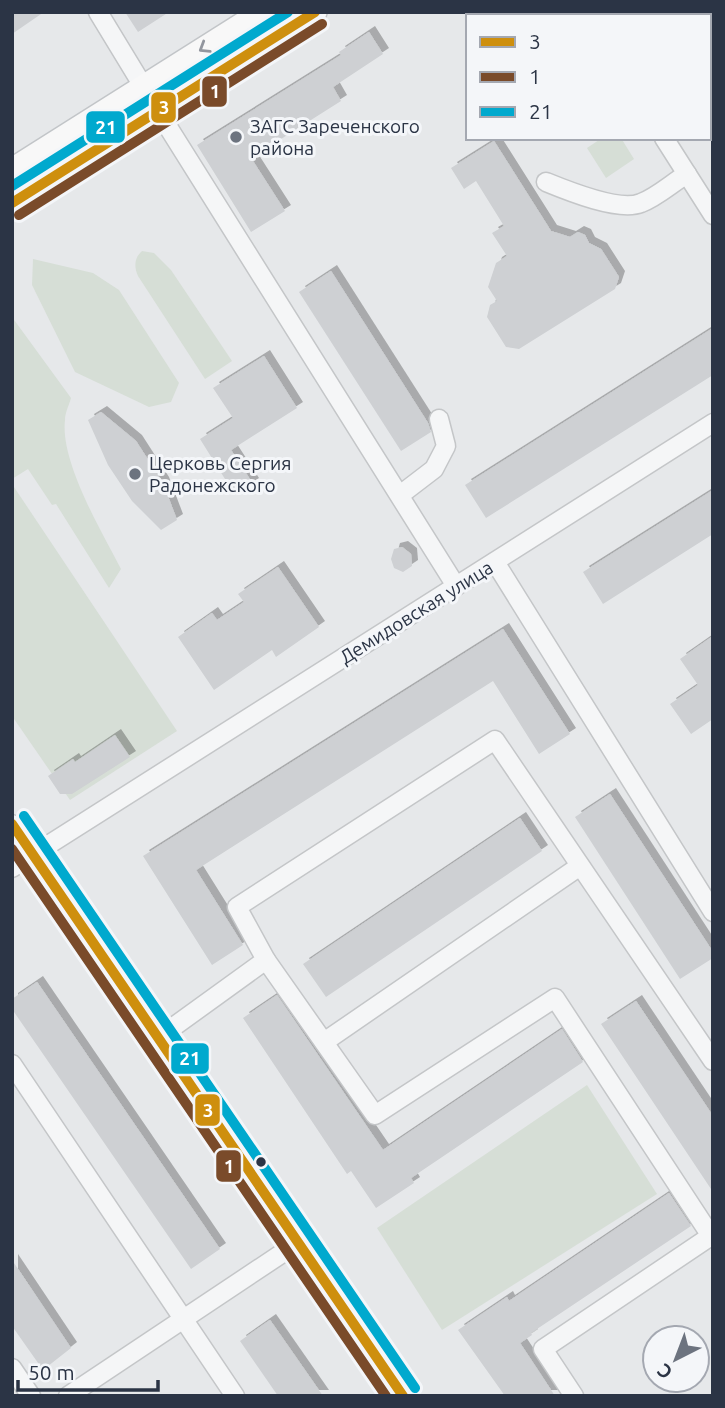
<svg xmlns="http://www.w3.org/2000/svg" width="725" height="1408" font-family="Ubuntu,sans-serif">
<defs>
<filter id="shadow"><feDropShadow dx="6" dy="-6" stdDeviation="0" flood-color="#0004"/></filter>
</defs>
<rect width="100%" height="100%" fill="#e6e8ea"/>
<g fill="#d6ded6">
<polygon points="602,138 621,138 634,159 606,178 587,148"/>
<path d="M142,251L154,253L171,270L232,361L205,379L138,276C134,267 134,258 142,251Z"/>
<polygon points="33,259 93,273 119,290 179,383 171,402 149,407 75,372 32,285"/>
<path d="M12,317L71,398C69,405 65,413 65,420C60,462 102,532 121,569L109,588L56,504L52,505L28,469L12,479Z"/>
<polygon points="12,484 177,731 70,800 12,716"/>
<polygon points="587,1085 657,1194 442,1330 377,1228"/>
</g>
<g fill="#ced0d3" filter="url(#shadow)">
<polygon points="12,12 44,12 12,34"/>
<polygon points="125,12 169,12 138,32"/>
<polygon points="369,32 383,54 333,87 341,101 251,158 285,211 251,232 197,145 341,55 339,52"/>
<polygon points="494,141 551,231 570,237 578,232 585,235 589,243 601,249 619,277 615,289 519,349 506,347 487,317 490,305 497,301 488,287 496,263 507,256 492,233 504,226 476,181 464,189 451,168"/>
<polygon points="331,271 428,423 431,432 401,451 299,292"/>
<polygon points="713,328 713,375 486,518 465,485"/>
<polygon points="264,356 297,408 231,450 253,484 235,495 200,439 233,418 213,388"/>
<polygon points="101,412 136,441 163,483 177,520 161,530 132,501 108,465 88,420"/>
<polygon points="713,490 713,534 603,604 583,572"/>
<polygon points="402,547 411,554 412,566 403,572 394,568 391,559 394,549"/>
<polygon points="278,567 319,627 276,657 272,650 214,690 178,637 212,613 217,620 244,602 238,594"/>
<polygon points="503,629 570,734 539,754 493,681 196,870 243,945 212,965 143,856"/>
<polygon points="713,636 713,719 691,734 670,704 698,685 680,659"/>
<polygon points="115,735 130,757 72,794 60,794 48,776 73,759 75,762"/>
<polygon points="610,794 713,952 713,958 680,979 575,817"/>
<polygon points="520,818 542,851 326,997 303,964"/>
<polygon points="37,982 220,1249 191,1269 12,1009 12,999"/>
<polygon points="277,995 383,1150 562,1029 583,1062 411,1178 414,1183 376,1208 351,1171 347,1174 243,1018"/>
<polygon points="636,1001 713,1116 713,1192 601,1024"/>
<polygon points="669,1193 691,1226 531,1333 532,1335 520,1343 555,1396 505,1396 458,1330 507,1297 509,1301"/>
<polygon points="12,1260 71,1348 43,1370 12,1326"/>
<polygon points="270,1320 323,1396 278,1396 240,1341"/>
</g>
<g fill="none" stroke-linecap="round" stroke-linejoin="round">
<defs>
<g id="minor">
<polyline points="98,12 143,86"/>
<polyline points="158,111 456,586"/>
<polyline points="664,138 713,215"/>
<path d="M546,182C568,191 619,212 641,203C657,197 672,183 687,174"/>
<polyline points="400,495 434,469 446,446 439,419"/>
<polyline points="495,562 713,912"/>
<polyline points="12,824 403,1396"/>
<polyline points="12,868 713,423"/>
<polyline points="266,960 375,1115 555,998 711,1236 543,1349 574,1396"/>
<polyline points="158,1038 266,960 237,907 495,740 713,1061"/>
<polyline points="324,1042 580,866"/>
<polyline points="12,1064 235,1396"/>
<polyline points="12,1368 31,1396"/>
<polyline points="68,1396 299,1242"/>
</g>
<g id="major">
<polyline points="12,170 262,12"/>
<polyline points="12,203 315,12"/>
</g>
</defs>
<use href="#minor" stroke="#c4c6c8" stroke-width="21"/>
<use href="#major" stroke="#c2c5c8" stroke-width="26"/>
<use href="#minor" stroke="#f5f6f7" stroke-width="18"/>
<use href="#major" stroke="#f8f8f8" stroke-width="23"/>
<defs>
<g id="bus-1">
<polyline points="12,203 315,12"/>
<polyline points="12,824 403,1396"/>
</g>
<g id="bus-2">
<polyline points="19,215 322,24"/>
<polyline points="12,849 386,1396"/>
</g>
<g id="bus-3">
<polyline points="12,186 288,12"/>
<polyline points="24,816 415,1388"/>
</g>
</defs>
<use href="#bus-1" stroke="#f4f6f9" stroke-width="16"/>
<use href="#bus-2" stroke="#f4f6f9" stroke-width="16"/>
<use href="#bus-3" stroke="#f4f6f9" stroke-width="16"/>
<use href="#bus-1" stroke="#ce8f0e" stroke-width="10"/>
<use href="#bus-2" stroke="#7a4b2a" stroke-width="10"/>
<use href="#bus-3" stroke="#00a9ce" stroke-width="10"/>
</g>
<defs><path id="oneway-chevron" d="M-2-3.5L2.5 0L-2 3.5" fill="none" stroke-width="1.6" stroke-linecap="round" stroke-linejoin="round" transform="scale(1.75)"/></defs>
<use stroke="#92969e" href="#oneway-chevron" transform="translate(204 48) rotate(148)"/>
<g fill="#6c737f" stroke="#f4f6f9" stroke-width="2.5">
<circle cx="236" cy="137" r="7"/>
<circle cx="135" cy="474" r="7"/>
</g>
<circle fill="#2b3445" stroke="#f4f6f9" stroke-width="2.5" cx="261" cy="1162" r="6"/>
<g text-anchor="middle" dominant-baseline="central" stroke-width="6" stroke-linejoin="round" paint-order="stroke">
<g font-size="19" fill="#2b3445" stroke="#f4f6f9" text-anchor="start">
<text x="250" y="126">ЗАГС Зареченского<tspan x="250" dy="22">района</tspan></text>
<text x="149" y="463">Церковь Сергия<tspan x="149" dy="22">Радонежского</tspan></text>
</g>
<g font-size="19" fill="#2b3445" stroke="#f4f6f9">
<text transform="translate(416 612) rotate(-32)">Демидовская улица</text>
</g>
</g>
<g stroke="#f4f6f9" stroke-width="2.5">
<rect x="201" y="75" width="27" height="33" rx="7" fill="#7a4b2a"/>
<rect x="150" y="91" width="27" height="33" rx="7" fill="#ce8f0e"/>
<rect x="85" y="110" width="41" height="34" rx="7" fill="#00a9ce"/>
<rect x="170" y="1042" width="40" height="33" rx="7" fill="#00a9ce"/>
<rect x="194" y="1093" width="27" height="34" rx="7" fill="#ce8f0e"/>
<rect x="215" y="1149" width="27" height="34" rx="7" fill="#7a4b2a"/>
</g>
<g font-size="19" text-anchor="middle" font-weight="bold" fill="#fff">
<text x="215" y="98">1</text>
<text x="164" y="114">3</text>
<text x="106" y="134">21</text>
<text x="190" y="1065">21</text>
<text x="208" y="1117">3</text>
<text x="229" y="1173">1</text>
</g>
<rect width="725" height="1408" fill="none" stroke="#2b3445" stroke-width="28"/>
<rect x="466" y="14" width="245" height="126" fill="#f4f6f9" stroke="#a4a8b1" stroke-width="2"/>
<rect x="480" y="37" width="35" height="10" fill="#ce8f0e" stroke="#a4a8b1" stroke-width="2"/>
<text x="529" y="49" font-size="21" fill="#2b3445">3</text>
<rect x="480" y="72" width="35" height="10" fill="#7a4b2a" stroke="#a4a8b1" stroke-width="2"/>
<text x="529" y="84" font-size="21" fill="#2b3445">1</text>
<rect x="480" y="107" width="35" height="10" fill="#00a9ce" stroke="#a4a8b1" stroke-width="2"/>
<text x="529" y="119" font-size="21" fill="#2b3445">21</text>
<g transform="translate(676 1359) rotate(222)"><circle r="33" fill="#f4f6f9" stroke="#a4a8b1" stroke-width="2"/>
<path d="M0-5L12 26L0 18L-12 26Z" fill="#6c737f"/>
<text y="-10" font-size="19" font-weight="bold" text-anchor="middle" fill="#2b3445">С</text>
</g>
<path d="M18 1380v10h140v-10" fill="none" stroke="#2b3445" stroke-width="3.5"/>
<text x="28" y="1380" font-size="21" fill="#2b3445" stroke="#f4f6f9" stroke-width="5" paint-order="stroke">50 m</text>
</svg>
